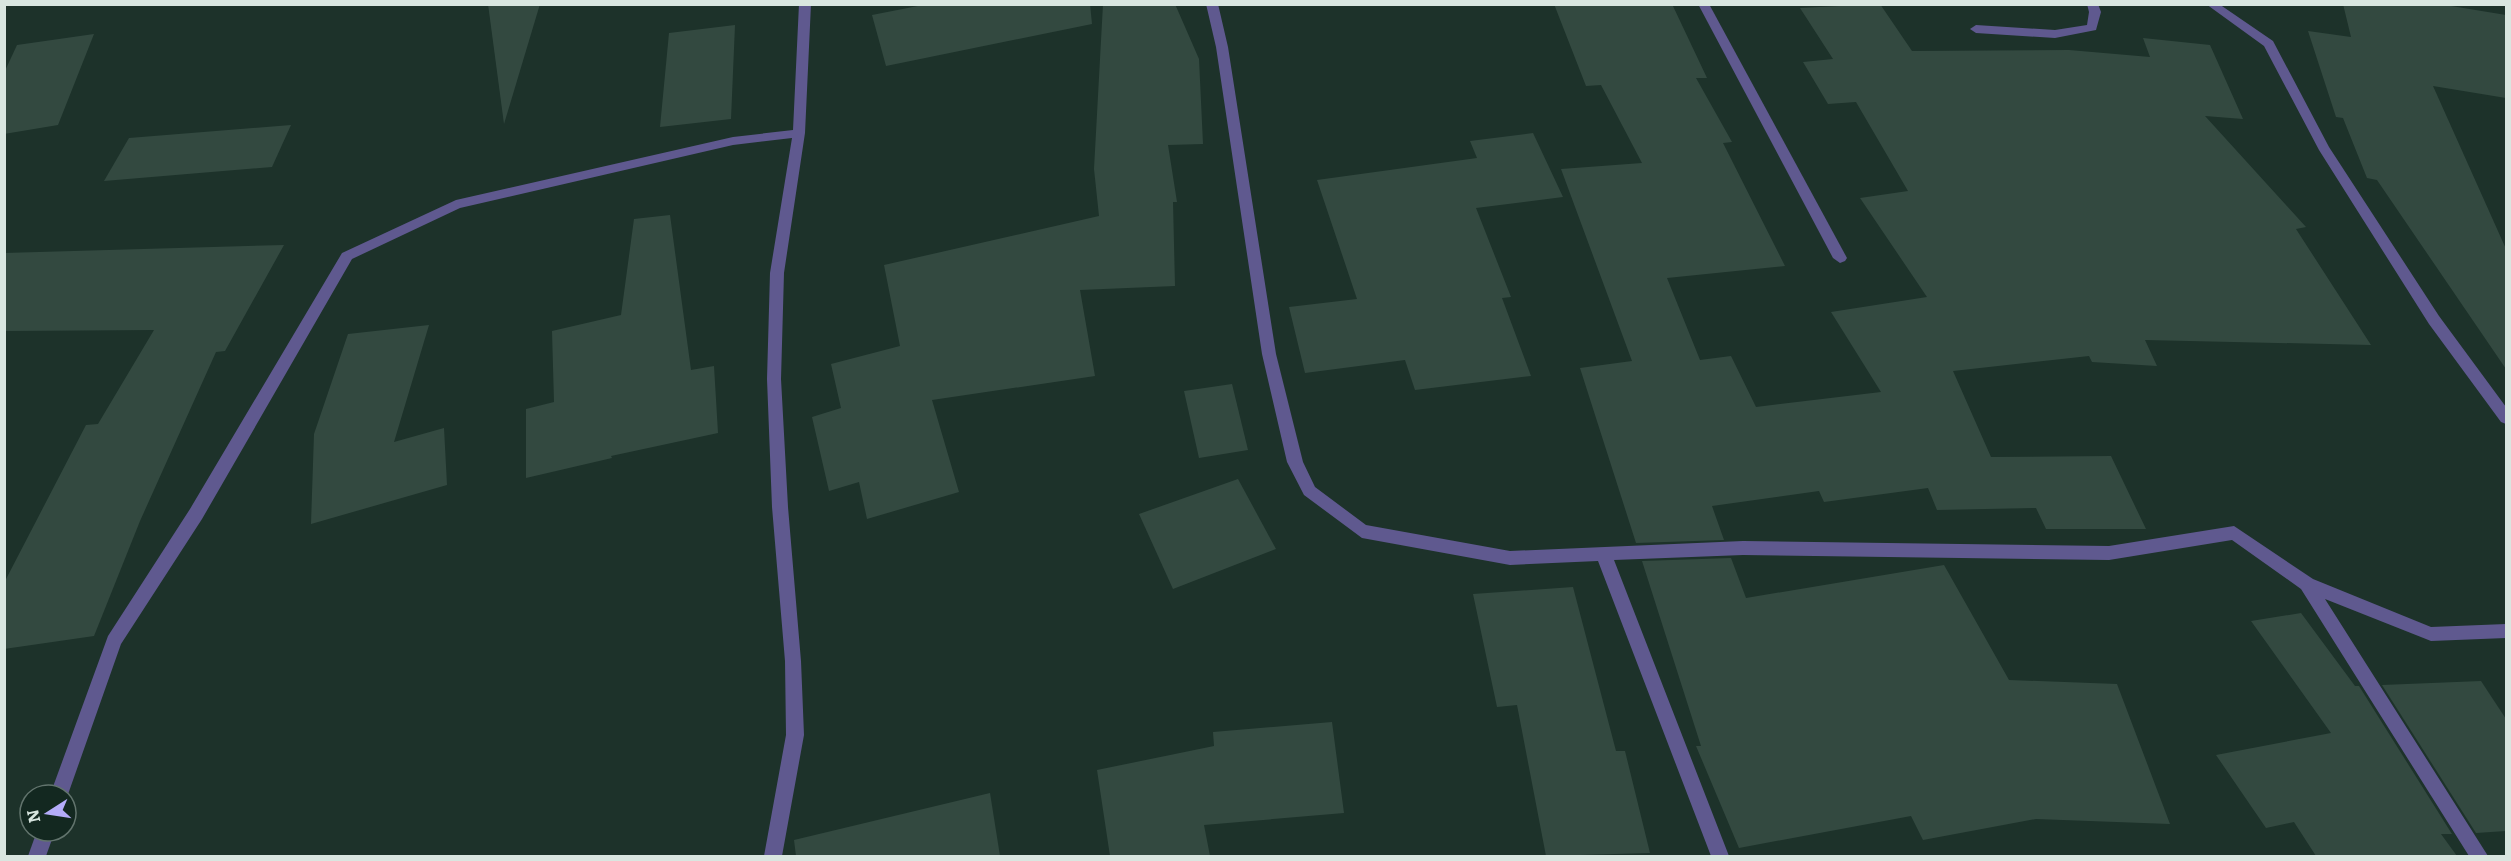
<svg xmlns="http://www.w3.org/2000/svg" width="2511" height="861" font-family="Literata,serif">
<rect width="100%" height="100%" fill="#1d322a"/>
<g fill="#334940">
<polygon points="488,4 540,4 504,124"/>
<polygon points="928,4 1090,4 1092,24 886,66 872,15"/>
<polygon points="1103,4 1175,4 1199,59 1203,144 1168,145 1177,202 1173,202 1175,286 1080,290 1095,376 932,400 959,492 867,519 859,482 829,491 812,417 841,408 831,364 900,346 884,265 1099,216 1094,169"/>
<polygon points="1554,4 1672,4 1707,78 1696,78 1732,142 1723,143 1785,266 1667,278 1700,360 1731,356 1756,407 1881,392 1831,312 1927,297 1860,198 1908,191 1856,102 1828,104 1803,62 1833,59 1800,8 1880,4 1912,51 2069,50 2150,57 2143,38 2210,45 2243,119 2205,116 2306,227 2296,229 2371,345 2145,340 2157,366 2092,362 2089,356 1953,371 1991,457 2111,456 2146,529 2046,529 2036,508 1937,510 1928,488 1824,502 1819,491 1712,506 1724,540 1636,543 1580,368 1632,361 1561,169 1642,163 1601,85 1586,86"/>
<polygon points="2343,4 2439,4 2506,15 2506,98 2433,86 2506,249 2506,369 2377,180 2367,178 2343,118 2336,117 2308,31 2351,37"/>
<polygon points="735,25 731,119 660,127 669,33"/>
<polygon points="94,34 58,125 4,134 4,73 17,45"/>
<polygon points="291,125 272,167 104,181 129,138"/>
<polygon points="1533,133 1563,197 1476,208 1511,297 1502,298 1531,376 1415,390 1405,360 1305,373 1289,307 1357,299 1317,180 1477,158 1470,141"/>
<polygon points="670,215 691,370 714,366 718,433 611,456 612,458 526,478 526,409 554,402 552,331 621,315 634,219"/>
<polygon points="284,245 225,351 216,352 140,521 94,636 4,649 4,583 86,425 98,424 154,330 4,331 4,253"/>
<polygon points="429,325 394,442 444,428 447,485 311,524 314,434 348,334"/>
<polygon points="1232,384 1248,450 1199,458 1184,391"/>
<polygon points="1238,479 1276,549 1173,589 1139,514"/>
<polygon points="1731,558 1746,598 1944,565 2009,680 2117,684 2170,824 2036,819 1923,840 1911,816 1739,848 1696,746 1701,746 1642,561"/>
<polygon points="1573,587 1616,751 1625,751 1650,853 1546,856 1517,705 1497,707 1473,594"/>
<polygon points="2301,613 2355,686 2359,686 2452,834 2441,834 2457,856 2316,856 2294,822 2266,828 2216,755 2331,733 2251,621"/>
<polygon points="2481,681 2506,719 2506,831 2476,833 2382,685"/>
<polygon points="1332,722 1344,813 1204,825 1210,856 1110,856 1097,770 1214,746 1213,732"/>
<polygon points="990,793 1000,856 796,856 794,840"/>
</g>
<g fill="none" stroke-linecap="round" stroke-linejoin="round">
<g fill="#5f598f" fill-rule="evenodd">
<polygon points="799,4 811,4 805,133 784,273 781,379 788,507 801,661 804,735 782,856 764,856 786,735 785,661 772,507 767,379 770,273 792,138 733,145 460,208 352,259 202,519 121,644 66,800 66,795 50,795 108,636 190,509 342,253 456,200 733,137 793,130"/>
<polygon points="1206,4 1218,4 1228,47 1276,354 1303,462 1315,487 1366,525 1510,551 1743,541 2109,546 2234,526 2313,579 2431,627 2506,624 2506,638 2431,641 2325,599 2488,856 2469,856 2301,589 2232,540 2109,560 1743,555 1614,560 1729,856 1711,856 1598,561 1510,565 1362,538 1304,495 1287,462 1262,354 1216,47"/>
<polygon points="1698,4 1709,4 1847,258 1845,261 1840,263 1833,258"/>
<polygon points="2087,4 2098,4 2101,12 2096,30 2055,38 1976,33 1970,29 1976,25 2055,30 2087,25 2089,12"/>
<polygon points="2206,4 2219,4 2273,41 2329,147 2439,316 2506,407 2506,424 2501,422 2429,324 2319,150 2264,46"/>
<polygon points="37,831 55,831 46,856 28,856"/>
</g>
</g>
<rect width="2511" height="861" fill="none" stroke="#d9e6e0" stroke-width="12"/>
<g transform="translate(48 813) rotate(258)"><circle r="28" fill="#132820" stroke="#62746d" stroke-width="1.5"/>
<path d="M0-4.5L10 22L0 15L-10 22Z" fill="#b4acf9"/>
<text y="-9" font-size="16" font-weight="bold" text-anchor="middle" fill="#d9e6e0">N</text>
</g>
</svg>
